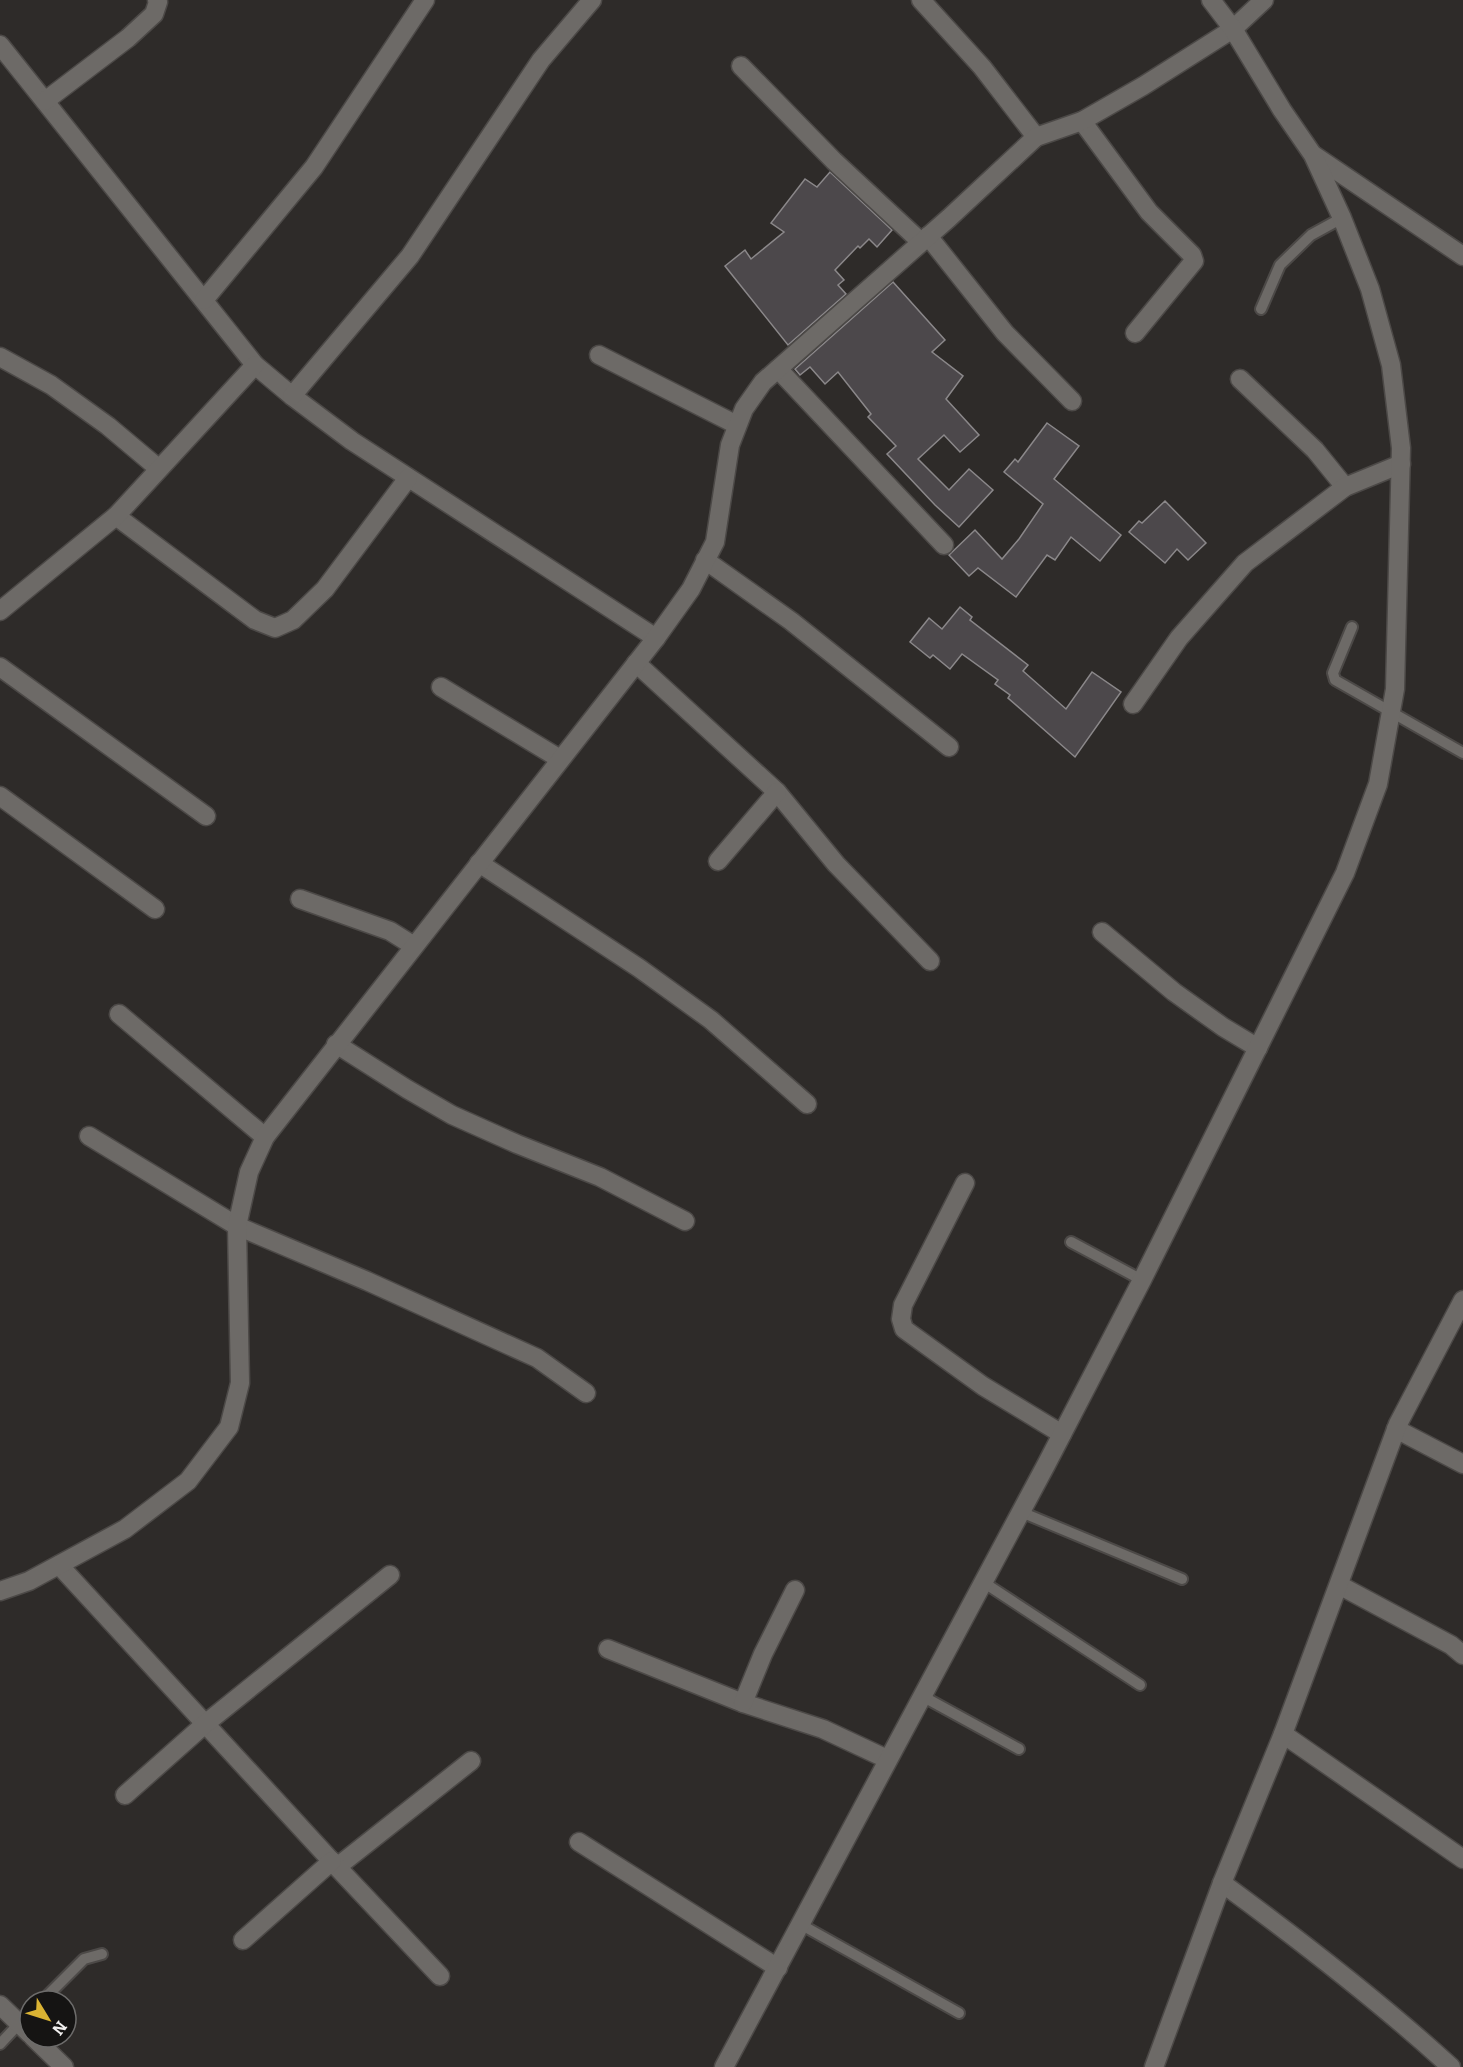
<svg xmlns="http://www.w3.org/2000/svg" width="1463" height="2067" font-family="Bitter,serif">
<rect width="100%" height="100%" fill="#2e2b29"/>
<g fill="#4c484b" stroke="#8b888a" stroke-width="1.5">
<polygon points="830,172 892,230 877,247 869,239 860,248 858,246 835,270 844,280 838,285 846,294 788,345 725,266 745,250 751,259 784,232 771,223 805,179 817,187"/>
<polygon points="893,282 945,340 932,352 963,376 946,399 979,435 960,452 944,435 918,459 949,490 969,469 993,490 959,527 935,505 887,454 896,446 868,417 871,414 838,372 825,384 810,367 800,375 795,369"/>
<polygon points="1047,423 1079,446 1054,479 1121,535 1100,561 1071,537 1055,560 1047,555 1016,597 978,568 969,576 949,555 975,530 1002,559 1019,539 1043,504 1004,472 1015,459 1018,462"/>
<polygon points="1165,501 1206,543 1188,560 1177,549 1165,563 1129,532 1139,521 1142,523"/>
<polygon points="960,607 972,617 970,620 1028,665 1023,671 1066,709 1092,672 1121,692 1075,757 1008,698 1010,695 995,684 998,680 962,654 950,669 933,655 930,658 910,642 929,618 942,629"/>
</g>
<g fill="none" stroke-linecap="round" stroke-linejoin="round">
<defs>
<g id="lane">
<polyline points="1261,309 1280,265 1311,235 1342,218"/>
<polyline points="1352,627 1333,673 1335,680 1463,753"/>
<polyline points="1071,1242 1142,1280"/>
<polyline points="1021,1512 1182,1579"/>
<polyline points="983,1582 1140,1685"/>
<polyline points="922,1696 1019,1749"/>
<polyline points="800,1924 959,2013"/>
<polyline points="42,2001 84,1959 102,1954"/>
<polyline points="0,2044 30,2012"/>
</g>
<g id="street">
<polyline points="921,0 982,67 1036,137"/>
<polyline points="0,45 255,365 292,396 352,441 656,638"/>
<polyline points="741,66 834,161 921,242"/>
<polyline points="45,101 128,38 154,14 158,2 157,0"/>
<polyline points="1082,121 1149,212 1192,255 1194,261 1135,333"/>
<polyline points="1315,156 1463,256"/>
<polyline points="928,236 1005,333 1072,401"/>
<polyline points="204,300 314,167 425,0"/>
<polyline points="599,355 737,425"/>
<polyline points="0,357 51,385 108,426 158,468"/>
<polyline points="778,369 944,545"/>
<polyline points="1240,379 1315,450 1345,487"/>
<polyline points="292,396 410,256 541,60 592,0"/>
<polyline points="116,516 255,620 275,628 293,620 325,589 408,478"/>
<polyline points="705,560 791,621 949,747"/>
<polyline points="0,611 116,516 255,365"/>
<polyline points="636,663 777,792 836,864 930,961"/>
<polyline points="0,667 206,816"/>
<polyline points="441,687 560,759"/>
<polyline points="1133,704 1179,638 1245,563 1345,487 1401,464"/>
<polyline points="0,796 155,909"/>
<polyline points="718,861 777,792"/>
<polyline points="479,863 639,968 711,1020 807,1104"/>
<polyline points="300,899 390,931 414,946"/>
<polyline points="1102,932 1174,992 1223,1027 1258,1048"/>
<polyline points="119,1014 265,1137"/>
<polyline points="336,1044 407,1089 452,1115 517,1144 600,1177 685,1221"/>
<polyline points="89,1136 237,1226 367,1281 537,1358 586,1393"/>
<polyline points="965,1183 903,1305 901,1319 904,1329 983,1386 1062,1434"/>
<polyline points="1396,1429 1463,1464"/>
<polyline points="59,1565 337,1867 471,1761"/>
<polyline points="1339,1585 1451,1645 1463,1655"/>
<polyline points="0,1591 29,1581 125,1529 188,1481 229,1427 240,1383 237,1226 249,1172 265,1137 656,638 691,589 715,542 730,445 744,409 763,382 949,218 1036,137 1082,121 1143,86 1233,29 1264,0"/>
<polyline points="608,1649 743,1703 823,1729 887,1759"/>
<polyline points="743,1703 763,1654 795,1590"/>
<polyline points="1283,1734 1463,1859"/>
<polyline points="125,1795 205,1724 390,1575"/>
<polyline points="579,1842 778,1968"/>
<polyline points="337,1867 440,1976"/>
<path d="M1222,1883C1301,1941 1379,2001 1451,2067"/>
<polyline points="243,1940 332,1861"/>
<polyline points="0,2005 30,2034"/>
<polyline points="33,2037 64,2067"/>
<polyline points="724,2067 1046,1465 1142,1280 1345,873 1378,784 1395,689 1401,448 1391,365 1370,289 1342,218 1313,155 1282,110 1233,29 1211,0"/>
<polyline points="1154,2067 1222,1883 1283,1734 1398,1424 1463,1300"/>
</g>
</defs>
<use href="#lane" stroke="#4c4947" stroke-width="14"/>
<use href="#street" stroke="#4c4947" stroke-width="21"/>
<use href="#lane" stroke="#6d6a67" stroke-width="10"/>
<use href="#street" stroke="#6d6a67" stroke-width="18"/>
</g>
<g transform="translate(48 2019) rotate(128)"><circle r="28" fill="#151413" stroke="#6d6c6b" stroke-width="1.5"/>
<path d="M0-4.5L10 22L0 15L-10 22Z" fill="#dab333"/>
<text y="-9" font-size="16" font-weight="bold" text-anchor="middle" fill="#f2f0ef">N</text>
</g>
</svg>
